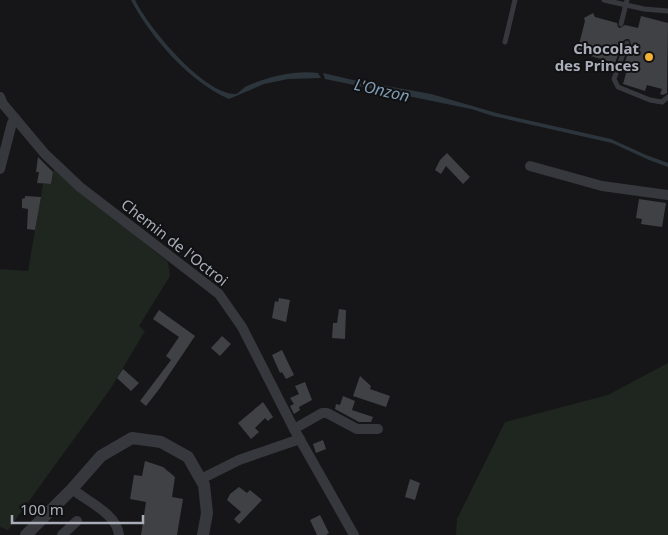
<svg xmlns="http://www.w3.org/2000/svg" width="668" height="535" font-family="'Noto Sans',sans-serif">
<rect width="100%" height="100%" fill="#161618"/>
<g fill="#1e261f">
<polygon points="54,167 69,182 168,262 170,276 139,326 145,331 111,388 8,530 0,527 0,269 28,271 43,184 51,184"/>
<polygon points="668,363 668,535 456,535 457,519 505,422 608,395"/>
</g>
<g fill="#2c353c">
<path d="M131,0H135C148,27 204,95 236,94C240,92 242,89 245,87C266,77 295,70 318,73L321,78L288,79L264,84L229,99C190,82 151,38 131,0Z"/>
<polygon points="323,73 353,80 431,94 500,114 611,139 646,155 668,163 668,167 649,160 612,143 493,116 471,109 325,79"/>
</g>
<g fill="#404145">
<polygon points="593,13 595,17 617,23 618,27 620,28 625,25 638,28 641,16 668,23 667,93 663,95 660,94 662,89 647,85 645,91 623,84 628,66 624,65 631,44 629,39 626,39 623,41 615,63 577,52 585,21 584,18"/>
<polygon points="447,153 470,177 463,184 446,166 441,174 435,170 440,160"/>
<polygon points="38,157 53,172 51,184 37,183 39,172 36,172"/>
<polygon points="25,196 41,197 35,230 27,229 28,209 22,208 22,199 25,198"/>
<polygon points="639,199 666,203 662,227 641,224 642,219 636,218"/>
<polygon points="279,298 290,300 286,322 272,318 275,301 278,302"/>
<polygon points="339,309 346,310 345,339 332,338 333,323 337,323"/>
<polygon points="159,310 195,336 160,388 146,406 140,401 171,360 166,356 179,337 153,319"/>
<polygon points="222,336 231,344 220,356 211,348"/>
<polygon points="282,350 294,375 286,379 282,372 280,373 272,355"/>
<polygon points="123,369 139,383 131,391 117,378"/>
<polygon points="360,376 371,386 370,389 390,396 386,407 353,396"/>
<polygon points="305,382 312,400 299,407 300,410 294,414 290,406 294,404 290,398 299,394 295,386"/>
<polygon points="343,396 355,401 352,410 373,417 371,422 359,422 335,409 336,404 340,405"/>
<polygon points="263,402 273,417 268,421 265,418 255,428 259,432 251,439 238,423"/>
<polygon points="323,440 326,449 316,453 313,444"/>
<polygon points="145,461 163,467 175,477 172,497 183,499 177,535 141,535 146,502 130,499 134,475 142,476"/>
<polygon points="410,479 420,483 415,500 405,497"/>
<polygon points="239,487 247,493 250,490 262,500 239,524 234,519 241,512 227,500 230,494"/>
<polygon points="320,515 329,533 326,535 317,535 310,520"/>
</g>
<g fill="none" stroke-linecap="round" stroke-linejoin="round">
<g stroke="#37383d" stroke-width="5">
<polyline points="604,0 644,9 668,11"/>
<polyline points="621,24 627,0"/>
<polyline points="505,42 515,0"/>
<polyline points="627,43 614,79 618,87 650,100 662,102 668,97"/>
</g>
<g stroke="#37383d" stroke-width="10">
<polyline points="0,97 3,104 45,154 80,187 219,294 242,327 294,429 354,535"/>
<polyline points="530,166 602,186 668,195"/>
<polyline points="0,169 12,123 15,118"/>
<polyline points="294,429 322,413 327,413 357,429 378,429"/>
<polyline points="201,479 239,460 300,439"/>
<path d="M72,489C87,501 117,514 119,535"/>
<polyline points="62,535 77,521"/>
</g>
<polyline stroke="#37383d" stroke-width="12" points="26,535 72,489 101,456 132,438 161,442 188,457 204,485 207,513 203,535"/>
</g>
<circle fill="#f2b134" stroke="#111113" stroke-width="2" cx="649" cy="57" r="5"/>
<g text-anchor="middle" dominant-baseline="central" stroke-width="4" stroke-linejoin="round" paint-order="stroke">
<g font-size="15" font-weight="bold" fill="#a8adb8" stroke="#111113" text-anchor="end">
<text x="639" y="48">Chocolat<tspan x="639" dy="17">des Princes</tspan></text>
</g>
<g font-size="15" fill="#a8adb8" stroke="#111113">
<text transform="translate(175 242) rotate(38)">Chemin de l'Octroi</text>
</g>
<g font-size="16" font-style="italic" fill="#7f9bb3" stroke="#111113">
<text transform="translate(382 90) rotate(13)">L'Onzon</text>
</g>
</g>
<path d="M12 515v8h131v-8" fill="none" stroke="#a8adb8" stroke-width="2.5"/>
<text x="20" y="515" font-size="15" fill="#a8adb8" stroke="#111113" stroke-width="4" paint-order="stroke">100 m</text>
</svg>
